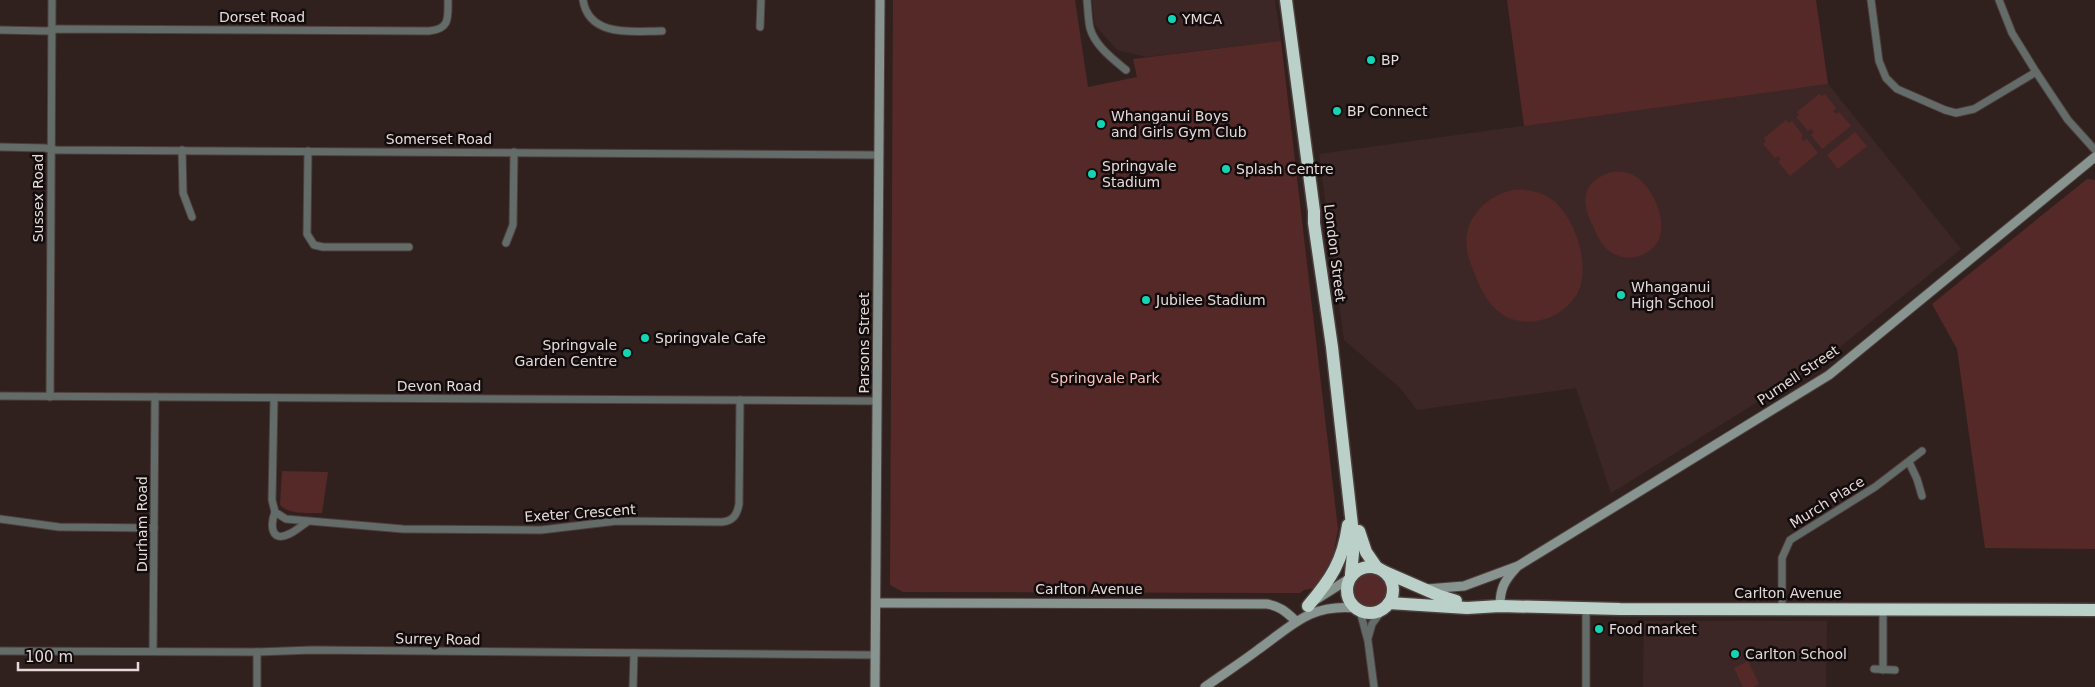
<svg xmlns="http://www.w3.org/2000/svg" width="2095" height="687" font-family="'DejaVu Sans',sans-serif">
<rect width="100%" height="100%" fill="#30211f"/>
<g fill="#3d2726">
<polygon points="1092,0 1275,0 1281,41 1146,57 1117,50 1095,25"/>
<polygon points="1828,84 1961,249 1820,363 1611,493 1576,388 1417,410 1400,388 1344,340 1319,154"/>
<polygon points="1644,621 1827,621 1826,687 1643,687"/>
</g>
<g fill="#552927">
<polygon points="893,0 1075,0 1088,87 1137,77 1133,59 1281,41 1338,529 1333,557 1315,588 1304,590 1300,593 903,592 890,585"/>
<polygon points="1507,0 1816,0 1828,84 1524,126"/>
<polygon points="1819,94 1822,96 1825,94 1836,108 1833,111 1836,114 1839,112 1851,126 1822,149 1811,135 1814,132 1811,129 1808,131 1796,117 1799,115 1797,112"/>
<polygon points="1786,120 1789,123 1792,121 1803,135 1801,138 1803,141 1807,139 1818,153 1790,176 1778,162 1781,159 1778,156 1775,158 1763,144 1766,141 1764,138"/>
<polygon points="1855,132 1867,146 1838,169 1827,155"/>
<path d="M1612,172C1621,171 1630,172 1638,178C1654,190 1669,224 1657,243C1646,259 1622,263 1607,249C1600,243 1597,234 1593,226C1580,202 1582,181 1612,172Z"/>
<polygon points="2087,179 2095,180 2095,549 1985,548 1957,349 1932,304"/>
<path d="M1513,190C1526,189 1538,191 1550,198C1575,215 1592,267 1577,294C1569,307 1556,317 1541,320C1503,328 1485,303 1474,272C1471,265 1468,257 1467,250C1462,220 1485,196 1513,190Z"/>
<path d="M282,471L328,472L322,513C309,513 290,515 280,505Z"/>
<circle cx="1369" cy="589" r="18"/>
<polygon points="1748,661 1759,684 1753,687 1743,687 1734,668"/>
</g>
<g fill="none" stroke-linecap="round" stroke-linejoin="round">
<defs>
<g id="street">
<path d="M583,0C589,38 634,31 662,31"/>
<path d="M1087,0C1088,9 1088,19 1090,28C1095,46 1113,59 1126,70"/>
<polyline points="1871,0 1879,61 1886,78 1897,89 1945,110 1956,113 1974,109 2036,72"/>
<polyline points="1999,0 2012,33 2036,72 2068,120 2095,150"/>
<polyline points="760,27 761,0"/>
<path d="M0,30L47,31L57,29L429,31C450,29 448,18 448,0"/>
<polyline points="0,147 45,148 56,150 878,155"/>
<polyline points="182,150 183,193 192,217"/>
<polyline points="308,151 307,234 314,245 323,247 409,247"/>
<polyline points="506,243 513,225 514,152"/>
<polyline points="0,396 877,401"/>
<polyline points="50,397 52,0"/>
<path d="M274,398L272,500L275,512L286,519L403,529L541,530L617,521L722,522C733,521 737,515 739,504L740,400"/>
<polyline points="1909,462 1917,479 1922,496"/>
<path d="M275,512C270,525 271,543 289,534C296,531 301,526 307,522"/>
<polyline points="0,519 59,527 154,528"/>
<polyline points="1782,608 1782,558 1790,540 1875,487 1922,451"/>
<polyline points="1883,609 1883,670"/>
<polyline points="1360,611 1368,641 1374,687"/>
<polyline points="1368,638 1372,624 1383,609"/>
<polyline points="0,651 257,652 312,650 875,655"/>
<polyline points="153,651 155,397"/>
<polyline points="1874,669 1895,670"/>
<polyline points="257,687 257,652"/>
<polyline points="633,687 634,653"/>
<polyline points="1586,687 1586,607"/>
</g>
<g id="secondary">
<polyline points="1426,589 1464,586 1518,566 1829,375 2095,157"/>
<polyline points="1317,599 1347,580"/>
<path d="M876,603L1267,604C1280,606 1286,612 1296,621"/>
<path d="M1500,606C1500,589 1504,581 1516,568"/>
<polyline points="875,687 880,0"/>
<path d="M1205,687C1223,674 1242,662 1259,649C1294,624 1310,604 1356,608"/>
</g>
<g id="highway">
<polyline points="1286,0 1314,211 1314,223 1332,347 1354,543 1351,574"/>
<polyline points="1359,531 1366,552 1377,568"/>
<circle cx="1370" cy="590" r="23"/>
<polyline points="1385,572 1440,596 1456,601"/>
<polyline points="1389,603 1467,608 1500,606 1620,609 2095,610"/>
<path d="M1308,606C1331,579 1343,561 1348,525"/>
</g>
</defs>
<use href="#street" stroke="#4d3f3d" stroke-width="9"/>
<use href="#secondary" stroke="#4d3f3d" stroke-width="11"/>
<use href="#highway" stroke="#4d3f3d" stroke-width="15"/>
<use href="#street" stroke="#646c69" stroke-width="7"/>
<use href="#secondary" stroke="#879490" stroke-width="9"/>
<use href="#highway" stroke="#bad0c9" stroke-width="12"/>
</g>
<g fill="#14d5b3" stroke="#130c0c" stroke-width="2">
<circle cx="1172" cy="19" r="5"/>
<circle cx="1371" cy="60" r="5"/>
<circle cx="1337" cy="111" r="5"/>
<circle cx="1101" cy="124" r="5"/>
<circle cx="1226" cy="169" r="5"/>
<circle cx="1092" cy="174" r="5"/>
<circle cx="1621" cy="295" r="5"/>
<circle cx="1146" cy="300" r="5"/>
<circle cx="645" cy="338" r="5"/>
<circle cx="627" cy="353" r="5"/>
<circle cx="1599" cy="629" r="5"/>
<circle cx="1735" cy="654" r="5"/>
</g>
<g text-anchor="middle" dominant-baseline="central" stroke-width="5" stroke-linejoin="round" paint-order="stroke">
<g font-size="14" fill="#e5dad9" stroke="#130c0c">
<text x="262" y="17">Dorset Road</text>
<text x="439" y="139">Somerset Road</text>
<text transform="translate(38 198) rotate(-90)">Sussex Road</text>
<text transform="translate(1335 253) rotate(83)">London Street</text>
<text transform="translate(864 343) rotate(-90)">Parsons Street</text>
<text transform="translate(1798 375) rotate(-34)">Purnell Street</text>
<text x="439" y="386">Devon Road</text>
<text transform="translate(1827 502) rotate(-32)">Murch Place</text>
<text transform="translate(580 513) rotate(-4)">Exeter Crescent</text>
<text transform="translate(142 524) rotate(-90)">Durham Road</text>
<text x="1089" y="589">Carlton Avenue</text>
<text x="1788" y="593">Carlton Avenue</text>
<text transform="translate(438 639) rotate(1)">Surrey Road</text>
</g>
<g font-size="14" fill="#e5dad9" stroke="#130c0c" text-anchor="start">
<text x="1182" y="19">YMCA</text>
<text x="1381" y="60">BP</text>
<text x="1347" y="111">BP Connect</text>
<text x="1111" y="116">Whanganui Boys<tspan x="1111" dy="16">and Girls Gym Club</tspan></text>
<text x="1102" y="166">Springvale<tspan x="1102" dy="16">Stadium</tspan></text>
<text x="1236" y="169">Splash Centre</text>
<text x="1631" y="287">Whanganui<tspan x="1631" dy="16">High School</tspan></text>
<text x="1156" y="300">Jubilee Stadium</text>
<text x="655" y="338">Springvale Cafe</text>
<text x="617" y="345" text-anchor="end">Springvale<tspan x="617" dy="16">Garden Centre</tspan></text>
<text x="1609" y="629">Food market</text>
<text x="1745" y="654">Carlton School</text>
</g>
<g font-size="14" fill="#fac4bf" stroke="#130c0c">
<text x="1105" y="378">Springvale Park</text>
</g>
</g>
<path d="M18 662v8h120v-8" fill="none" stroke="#e5dad9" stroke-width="2.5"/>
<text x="25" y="662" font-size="15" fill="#e5dad9" stroke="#130c0c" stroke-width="4" paint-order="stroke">100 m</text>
</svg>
